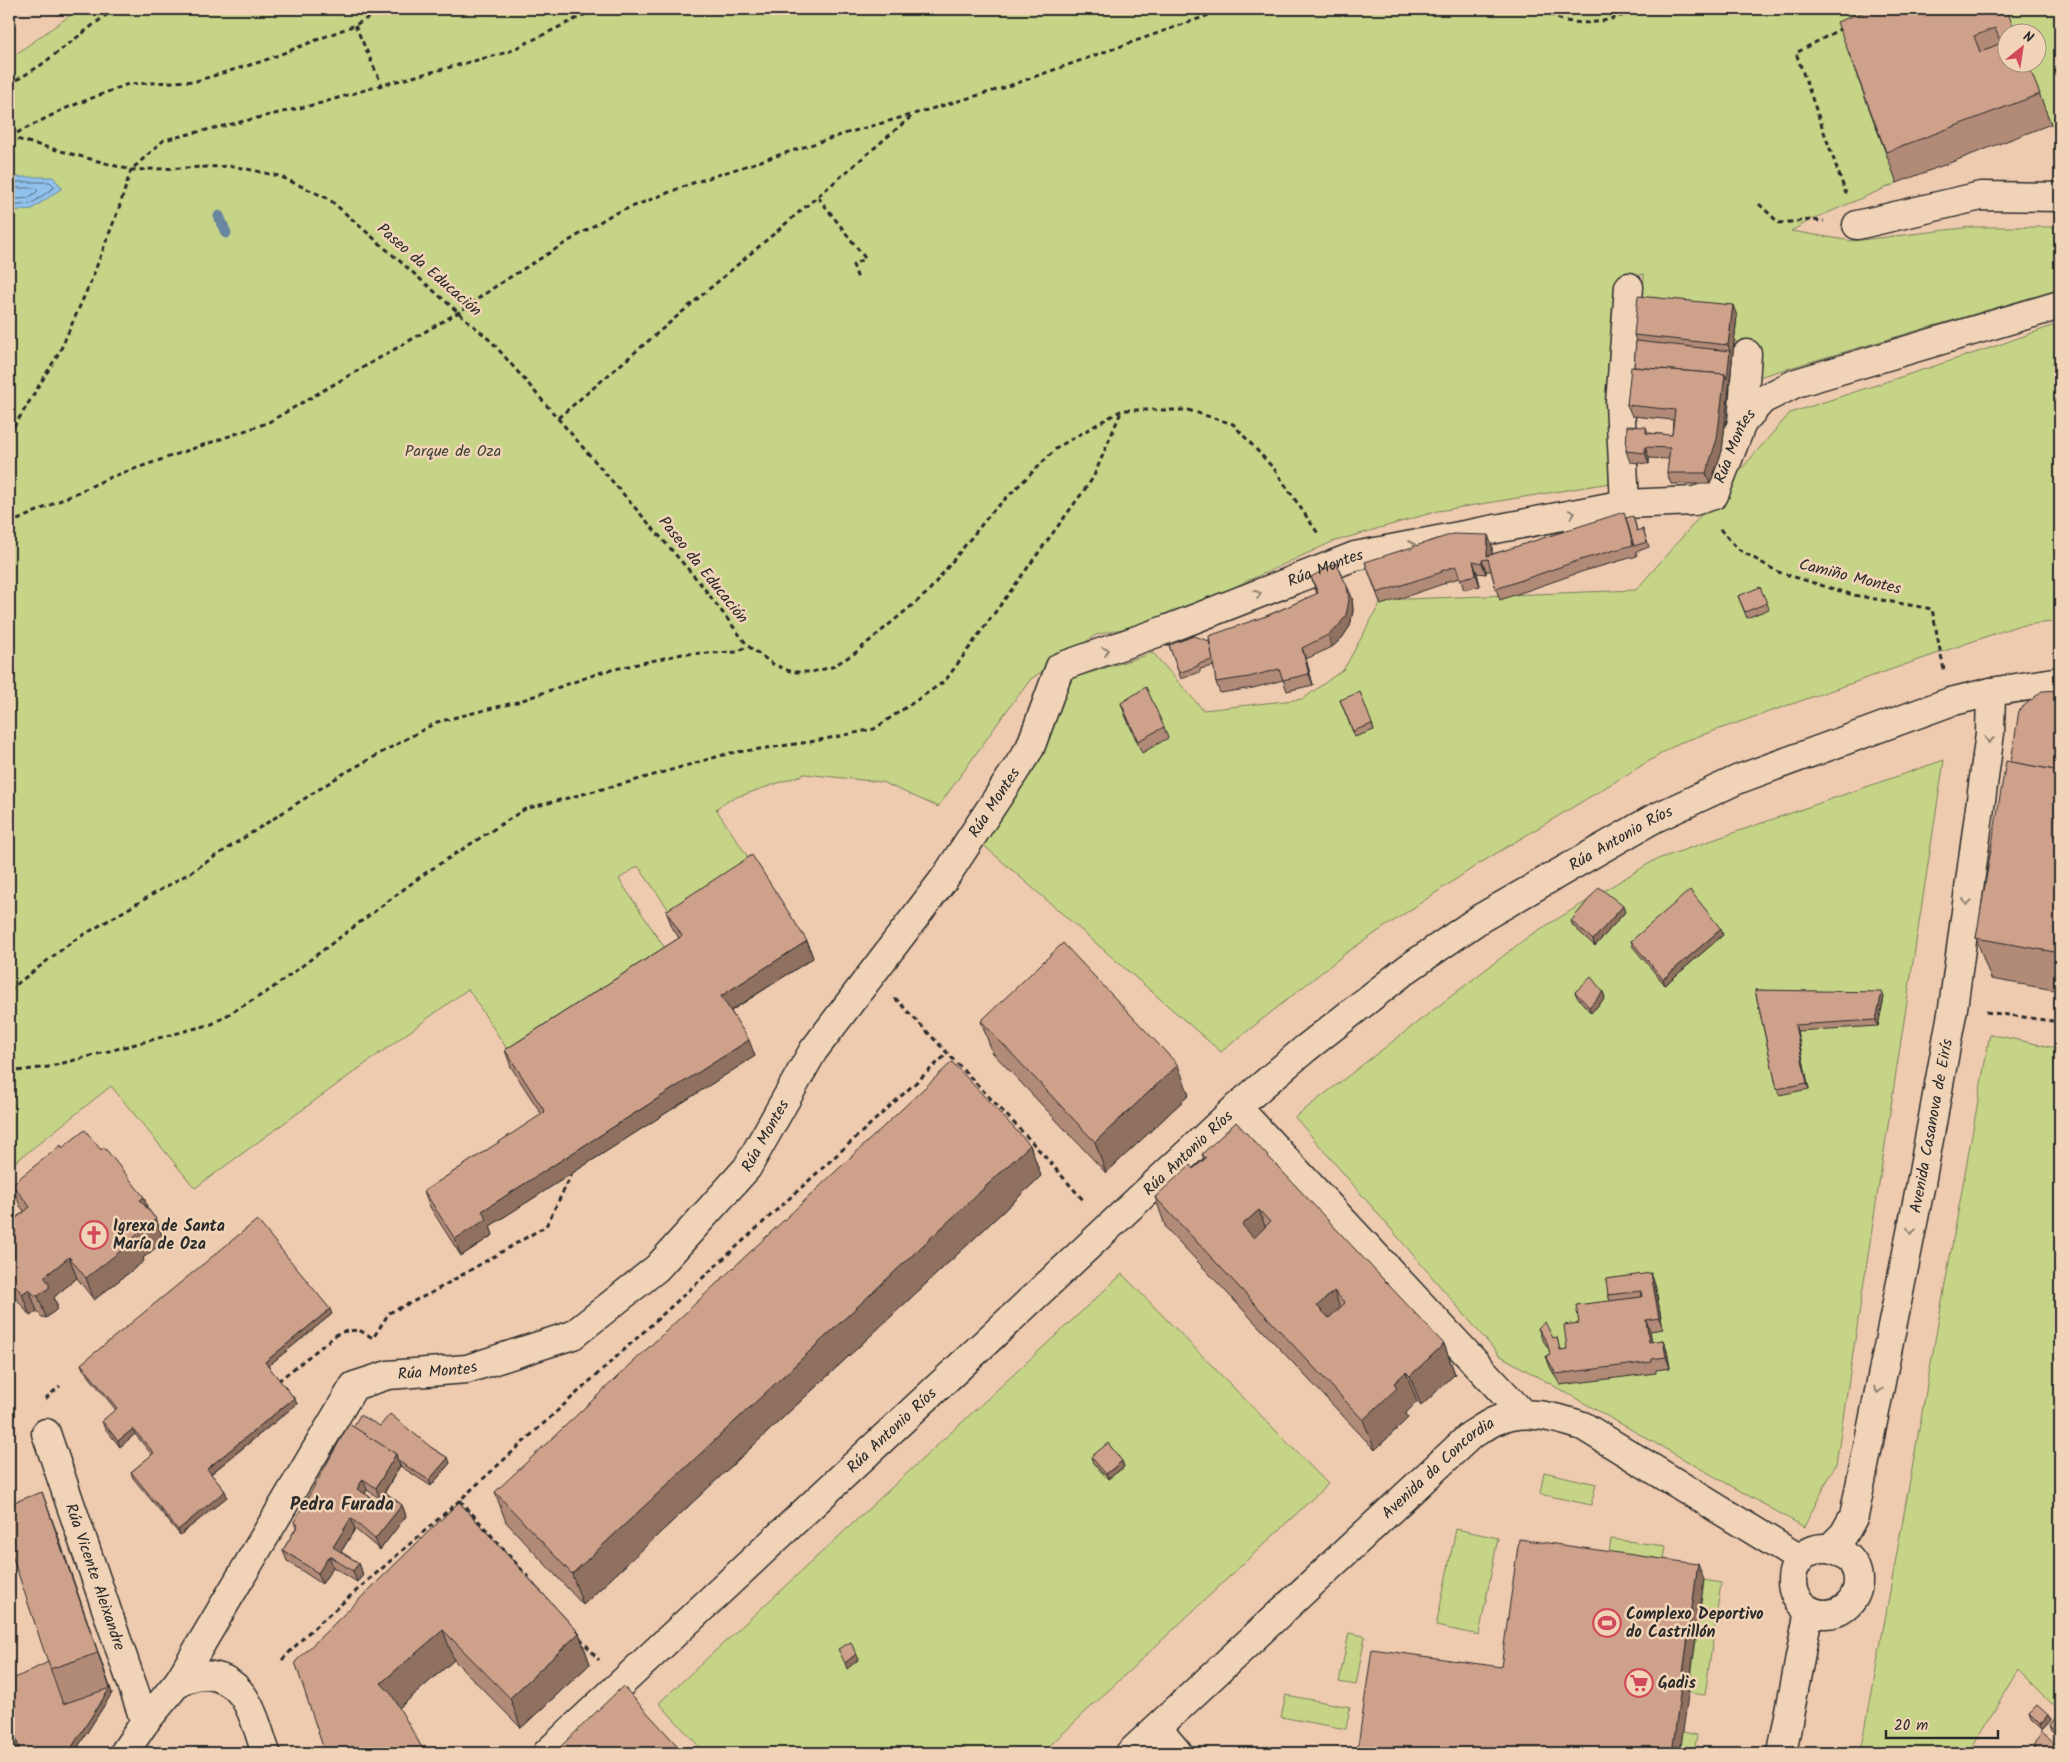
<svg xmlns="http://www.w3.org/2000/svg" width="2069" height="1762" font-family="Kalam,sans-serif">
<rect width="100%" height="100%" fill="#eecaaf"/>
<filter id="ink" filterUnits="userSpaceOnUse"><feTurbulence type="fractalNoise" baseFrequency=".02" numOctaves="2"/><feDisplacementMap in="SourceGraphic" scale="10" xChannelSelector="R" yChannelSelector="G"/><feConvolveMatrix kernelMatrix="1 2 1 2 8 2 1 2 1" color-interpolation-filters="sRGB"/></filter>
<g filter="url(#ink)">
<g fill="#c6d487" stroke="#788059">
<polygon points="79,9 1960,9 1897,183 1811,220 1791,231 1852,241 1972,227 2060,227 2060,289 1755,378 1755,347 1734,341 1737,316 1642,307 1644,274 1618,281 1616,482 1438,511 1332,542 1167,618 1096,635 1031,679 1005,713 938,807 882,782 805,774 728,800 716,809 758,872 678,923 638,866 619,879 674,962 516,1063 468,989 195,1188 111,1086 9,1167 9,59"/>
<polygon points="2005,9 2060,9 2060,128 2051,124 2027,63 2036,62 2036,32 2015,32"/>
<polygon points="2060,323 2060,621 2017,626 1679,743 1477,865 1346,953 1221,1052 981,843 1047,732 1073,678 1153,653 1203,710 1303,699 1344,669 1382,600 1636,590 1790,413 1996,346"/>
<polygon points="1944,760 1836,1464 1804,1527 1499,1355 1295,1117 1529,936 1655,860"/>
<polygon points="1990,1034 2060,1049 2060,1712 2018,1670 1968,1753 1861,1753"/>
<polygon points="1122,1274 1328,1484 1042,1753 705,1753 659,1703"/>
<polygon points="1544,1472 1596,1484 1591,1505 1540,1494"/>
<polygon points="1456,1529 1498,1538 1479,1635 1436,1626"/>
<polygon points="1611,1539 1666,1546 1662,1575 1607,1567"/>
<polygon points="1704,1580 1721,1583 1705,1695 1689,1693"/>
<polygon points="1349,1633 1365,1636 1356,1685 1339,1682"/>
<polygon points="1286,1695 1350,1707 1346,1729 1281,1717"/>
<polygon points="1683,1732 1697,1735 1694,1753 1680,1753"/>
</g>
<polygon fill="#91c2ed" stroke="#68869f" points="9,177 53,177 62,188 32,209 9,211"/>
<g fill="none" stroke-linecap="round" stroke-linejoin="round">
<g stroke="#546779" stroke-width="1">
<polyline points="9,182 50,182 55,187 31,204 9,206"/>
<polyline points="9,188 35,188 38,191 28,198 9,200"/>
</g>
<polyline stroke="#68869f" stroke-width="11" points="219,216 226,233"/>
<defs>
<g id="minor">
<polyline points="1857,225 1981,196 2060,197"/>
<polyline points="1742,423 1747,354"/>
<polyline points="1625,504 1620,403 1629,287"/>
<polyline points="1237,1107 1523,1414"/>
<path id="s1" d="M46,1433L145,1722"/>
<path id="s2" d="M1830,1548L1844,1534L1854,1516L1921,1183L1953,1008L1990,733L1991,692"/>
<circle cx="1825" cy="1581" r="33"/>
<path d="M179,1681C186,1679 195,1676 202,1675C247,1675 254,1719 266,1753"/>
<polyline points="1157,1728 1178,1753"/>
<path id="s3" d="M124,1753L145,1722L179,1681L354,1386L388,1375L467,1369L573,1335L657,1268L747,1168L813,1051L944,879L1030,748L1060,667L1168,629L1355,556L1625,504L1694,501L1714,495L1742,423L1762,400L1796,383L2060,305"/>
<path id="s4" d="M547,1753L1237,1107L1305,1049L1407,969L1481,918L1653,819L1739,779L1950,702L1991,692L2060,681"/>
<path id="s5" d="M1130,1753L1471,1435C1479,1431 1486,1425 1495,1421C1524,1408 1554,1417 1583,1426L1800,1559"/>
<polyline points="1782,1753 1809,1610"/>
</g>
</defs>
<use href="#minor" stroke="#2b2b2b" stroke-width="31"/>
<g stroke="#2b2b2b" stroke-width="3" stroke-dasharray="5 4" stroke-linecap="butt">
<path d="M1542,9C1548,12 1555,18 1562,20C1589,27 1614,20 1638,9"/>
<polyline points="355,25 382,85"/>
<polyline points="1842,28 1796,53 1846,194"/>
<polyline points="9,85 41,65 114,9"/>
<polyline points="9,137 131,170 233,166 279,176 329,199 492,342 700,583 748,646 773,664 792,672 812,672 832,667 855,653 927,593 991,513 1058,447 1122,410 1188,410 1233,424 1275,470 1319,535"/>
<polyline points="9,137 64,109 128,84 196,81 263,61 355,25 384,9"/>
<polyline points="818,197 865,258 853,265 858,279"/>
<polyline points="1759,204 1779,223 1811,220 1824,221"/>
<polyline points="558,418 913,115"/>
<polyline points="9,435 60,351 91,281 119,208 131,170 164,140 321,103 382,85 508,52 596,9"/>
<polyline points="9,524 111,477 267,423 459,312 499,284 611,215 693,183 844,134 1000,89 1226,9"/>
<polyline points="1720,529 1738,549 1778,572 1853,595 1932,609 1944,670"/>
<polyline points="9,990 73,941 191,872 341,775 437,722 517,702 602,672 682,654 737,652 748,646"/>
<polyline points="895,998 1032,1142 1085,1202"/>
<polyline points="1986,1012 2060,1022"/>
<polyline points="9,1072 48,1067 212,1024 270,990 424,874 525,809 626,783 730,753 810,742 874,729 945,681 1093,478 1121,412"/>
<polyline points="278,1381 340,1332 359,1330 373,1338 389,1313 431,1293 546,1226 572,1174"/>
<polyline points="45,1399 60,1386"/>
<polyline points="460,1500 529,1578"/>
<polyline points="580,1638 599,1660"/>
<polyline points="282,1660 307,1634 460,1500 947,1054"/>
</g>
<use href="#minor" stroke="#f1d4b7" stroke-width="28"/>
</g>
<g fill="#b18a78" stroke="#2b2b2b" fill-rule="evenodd">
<polygon points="2006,9 2051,124 1897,183 1848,52"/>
<polygon points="1737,316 1722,451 1710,484 1671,484 1667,473 1669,459 1649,458 1649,464 1630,462 1626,451 1646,427 1648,433 1672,435 1673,420 1632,416 1627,405 1634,367 1636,341 1634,335"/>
<polygon points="1626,518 1635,522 1637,531 1643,529 1649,547 1636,552 1637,556 1584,571 1500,600 1496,589 1491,571 1486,571 1486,574 1477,573 1480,586 1464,590 1460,578 1445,582 1446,583 1381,605 1365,562 1492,546 1492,554"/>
<polygon points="1311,577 1352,597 1353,611 1350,626 1342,638 1332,647 1306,659 1313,685 1287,691 1283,680 1253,688 1220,693 1216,682 1214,666 1200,669 1200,672 1181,679 1169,645 1209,641 1317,594"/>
<polygon points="1738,596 1767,603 1769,609 1747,618"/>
<polygon points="2060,690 2060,991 1991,979 1976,938 2011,762"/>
<polygon points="1340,700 1372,724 1374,730 1355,737"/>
<polygon points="1121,703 1164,727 1168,738 1142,753 1125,715"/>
<polygon points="666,911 807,941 813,958 731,1011 755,1056 490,1226 493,1235 461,1256 430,1207 424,1191 542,1115 511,1067 505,1050 679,938 672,927"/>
<polygon points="1625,912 1595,946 1573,926 1571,921"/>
<polygon points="1723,935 1665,985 1633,947 1631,941"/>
<polygon points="1755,990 1884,997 1878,1026 1797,1031 1809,1089 1779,1095 1777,1089"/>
<polygon points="1575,992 1603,992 1605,998 1591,1013 1577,997"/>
<polygon points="981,1021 1189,1095 1106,1173 992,1052"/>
<polygon points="1030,1145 1041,1176 583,1605 506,1522 495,1492"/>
<polygon points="62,1148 148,1209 156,1219 164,1241 143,1258 144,1261 94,1300 77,1278 54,1297 57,1305 57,1309 46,1318 42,1317 37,1311 30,1316 9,1289 9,1224 24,1211 20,1206 12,1184"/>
<polygon points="1202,1154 1444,1344 1455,1374 1421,1406 1417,1402 1406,1413 1408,1418 1375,1450 1166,1228 1155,1197 1193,1169 1204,1160"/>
<polygon points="1655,1284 1663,1329 1650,1331 1652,1342 1663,1340 1667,1351 1670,1368 1656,1370 1656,1373 1560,1385 1550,1367 1546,1356 1550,1354 1549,1349 1542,1339 1538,1328 1553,1338 1562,1350 1567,1349 1579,1323 1610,1301 1608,1295"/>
<polygon points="332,1314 268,1366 294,1398 297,1404 211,1474 225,1491 227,1497 180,1535 133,1478 131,1472 152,1455 135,1434 120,1447 104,1427 102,1421 116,1410 83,1369 81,1364"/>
<path d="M380,1426L432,1448L448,1458L450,1463L431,1486L400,1466L385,1492L402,1505L406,1516L380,1550L355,1529L341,1552L359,1563L363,1575L357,1582L333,1567L322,1584L287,1561L283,1550L296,1528L294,1522L353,1427ZM367,1490L379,1498L377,1501L365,1494Z"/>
<polygon points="1091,1457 1122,1461 1124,1467 1108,1479 1093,1463"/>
<polygon points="459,1502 579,1633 590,1664 521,1728 454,1660 399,1708 325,1753"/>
<polygon points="57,1533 112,1693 74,1753 9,1753 48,1662"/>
<polygon points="2028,1714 2048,1715 2050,1720 2041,1730 2030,1720"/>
<polygon points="2060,1722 2060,1738 2051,1730 2049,1725"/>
<polygon points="2056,1745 2060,1753 2035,1753 2032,1747"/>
</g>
<g fill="#907161" stroke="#2b2b2b">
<polygon points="1733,305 1737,316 1722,451 1710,484 1706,473 1730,351 1728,345"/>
<polygon points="1645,447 1649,458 1649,464 1645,453"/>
<polygon points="1488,535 1492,546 1492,567 1487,556"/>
<polygon points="1482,560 1486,571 1486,574 1482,563"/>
<polygon points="1473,561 1477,573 1480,586 1476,575"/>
<polygon points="1347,586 1352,597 1353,611 1350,626 1342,638 1332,647 1328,635"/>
<polygon points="1302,648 1306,659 1313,685 1309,674"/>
<polygon points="1623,906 1625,912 1595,946 1593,940"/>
<polygon points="1721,929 1723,935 1665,985 1663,979"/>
<polygon points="807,941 813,958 727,1013 721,996"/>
<polygon points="1603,992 1605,998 1591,1013 1589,1007"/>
<polygon points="1882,992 1884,997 1878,1026 1876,1020"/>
<polygon points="1795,1025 1797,1031 1809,1089 1807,1083"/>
<polygon points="749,1040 755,1056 490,1226 493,1235 461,1256 455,1239 482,1211"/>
<polygon points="1178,1065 1189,1095 1106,1173 1095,1142"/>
<polygon points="1030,1145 1041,1176 583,1605 572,1574"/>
<polygon points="144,1197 151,1219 140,1200"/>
<polygon points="1259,1210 1270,1240 1253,1256 1242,1225"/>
<polygon points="156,1219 164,1241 143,1258 144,1261 94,1300 86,1278 134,1237"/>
<polygon points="69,1257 77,1278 54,1297 57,1305 57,1309 46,1318 38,1296 44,1277"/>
<polygon points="1651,1273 1655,1284 1663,1329 1659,1318"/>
<polygon points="29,1289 37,1311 30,1316 22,1294"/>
<polygon points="1334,1291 1345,1321 1329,1337 1317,1306"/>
<polygon points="330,1309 332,1314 267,1367 265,1362"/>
<polygon points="1646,1320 1650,1331 1654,1353 1649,1342"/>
<polygon points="1663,1340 1667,1351 1670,1368 1666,1357"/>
<polygon points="1444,1344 1455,1374 1421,1406 1410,1376"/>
<polygon points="1406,1372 1417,1402 1406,1413 1408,1418 1375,1450 1363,1420 1394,1383"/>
<polygon points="294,1398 297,1404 209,1475 207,1469"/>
<polygon points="133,1429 135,1434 120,1447 118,1441"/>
<polygon points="396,1454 400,1466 380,1499 376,1488"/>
<polygon points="448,1458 450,1463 431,1486 429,1480"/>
<polygon points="1122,1461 1124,1467 1108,1479 1106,1474"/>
<polygon points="363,1479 367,1490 361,1500 357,1489"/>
<polygon points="225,1491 227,1497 180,1535 178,1530"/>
<polygon points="42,1492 57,1533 112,1693 74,1753 68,1753 110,1688"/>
<polygon points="402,1505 406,1516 380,1550 375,1539"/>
<polygon points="351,1518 355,1529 337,1558 333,1547"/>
<polygon points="329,1556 333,1567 322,1584 318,1573"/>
<polygon points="359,1563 363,1575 357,1582 353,1571"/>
<polygon points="1698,1564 1704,1580 1680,1753 1672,1753"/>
<polygon points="443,1630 454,1660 392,1714 381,1683"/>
<polygon points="579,1633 590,1664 521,1728 510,1698"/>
<polygon points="856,1654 858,1660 847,1669 845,1663"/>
<polygon points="9,1705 21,1753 16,1753 9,1723"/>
<polygon points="2048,1715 2050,1720 2041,1730 2039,1725"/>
</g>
<g fill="#cea18b" stroke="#2b2b2b" fill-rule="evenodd">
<path d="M1871,9H2006L2016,32H2006V62H2027L2040,94L1886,152L1837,22ZM1995,28L2001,43L1980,52L1974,36Z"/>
<polygon points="1638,296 1733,305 1728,345 1634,335"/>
<polygon points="1636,341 1730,351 1727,379 1725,374 1634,367"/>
<polygon points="1631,367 1725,374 1717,439 1706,473 1667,473 1670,448 1645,447 1645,453 1626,451 1627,426 1646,427 1646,433 1672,435 1675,410 1627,405"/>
<polygon points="1624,512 1633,545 1580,560 1496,589 1488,559 1482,560 1482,563 1473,561 1476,575 1460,579 1456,566 1441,571 1442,572 1377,593 1365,562 1453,534 1488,535 1487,556"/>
<polygon points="1633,516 1637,531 1643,529 1647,542 1634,546 1626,518"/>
<polygon points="1336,563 1347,586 1349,600 1346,615 1338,627 1328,635 1302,648 1309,674 1283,680 1279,669 1249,677 1216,682 1209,636 1269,615 1318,593 1311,577"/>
<polygon points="1760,587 1767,603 1745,612 1738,596"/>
<polygon points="1194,636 1209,641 1213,660 1198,664 1198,666 1179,673 1169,645"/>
<polygon points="1146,687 1164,727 1138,741 1121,703"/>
<polygon points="2060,690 2060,771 2011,762 2019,710 2042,691"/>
<polygon points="1360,692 1372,724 1353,731 1340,700"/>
<polygon points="2006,761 2060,771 2060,953 1976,938"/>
<polygon points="752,855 807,941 721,996 749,1040 482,1211 487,1219 455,1239 424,1191 545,1112 505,1050 682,936 666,911"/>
<polygon points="1599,887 1623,906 1593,940 1571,921"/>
<polygon points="1690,890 1721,929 1663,979 1631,941"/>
<polygon points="1063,943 1178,1065 1095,1142 981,1021"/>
<polygon points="1591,977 1603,992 1589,1007 1575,992"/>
<polygon points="1755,990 1882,992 1876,1020 1795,1025 1807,1083 1777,1089"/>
<polygon points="952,1062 1030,1145 572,1574 495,1492"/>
<path d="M1236,1122L1444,1344L1410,1376L1406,1372L1394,1383L1397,1388L1363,1420L1155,1197L1190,1165L1193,1169L1206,1158L1202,1154ZM1259,1210L1270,1222L1254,1238L1242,1225ZM1334,1291L1345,1303L1329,1318L1317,1306Z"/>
<polygon points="85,1130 101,1150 104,1147 144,1197 140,1200 156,1219 134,1237 136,1239 86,1278 69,1257 44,1277 49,1283 49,1288 38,1296 34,1295 29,1289 22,1294 9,1277 9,1224 30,1207 12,1184 61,1145 62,1148"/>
<polygon points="257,1220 330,1309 265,1362 294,1398 207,1469 225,1491 178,1530 131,1472 154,1453 133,1429 118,1441 102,1421 117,1408 81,1364"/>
<polygon points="1651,1273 1659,1318 1646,1320 1649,1342 1663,1340 1666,1357 1652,1359 1652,1362 1556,1374 1546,1356 1550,1354 1547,1342 1538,1328 1545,1322 1553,1338 1557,1337 1560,1350 1567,1349 1564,1325 1579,1323 1576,1305 1642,1297 1641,1291 1608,1295 1606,1279"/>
<polygon points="390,1414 432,1448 448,1458 429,1480 398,1461 396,1454 353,1427 360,1415 380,1426"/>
<polygon points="349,1424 396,1454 376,1488 363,1479 357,1489 377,1501 384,1492 402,1505 375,1539 351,1518 333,1547 359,1563 353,1571 329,1556 318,1573 283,1550 298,1525 294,1522"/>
<polygon points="1108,1443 1122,1461 1106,1474 1091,1457"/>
<polygon points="42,1492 98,1653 50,1669 9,1546 9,1504"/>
<polygon points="459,1502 579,1633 510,1698 443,1630 381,1683 392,1695 425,1753 325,1753 295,1662"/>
<polygon points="1519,1539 1698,1564 1672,1753 1357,1753 1372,1649 1501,1667"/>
<polygon points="851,1642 856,1654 845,1663 838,1649"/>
<polygon points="48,1662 63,1704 110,1688 68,1753 20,1753 9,1707 9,1681"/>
<polygon points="623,1686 684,1753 561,1753 558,1749"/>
<polygon points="2037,1705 2048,1715 2039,1725 2028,1714"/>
<polygon points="2055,1717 2060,1722 2060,1734 2049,1725"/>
<polygon points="9,1723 16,1753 9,1753"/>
<polygon points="2041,1732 2056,1745 2060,1740 2060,1753 2039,1753 2032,1747"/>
</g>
<defs><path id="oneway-chevron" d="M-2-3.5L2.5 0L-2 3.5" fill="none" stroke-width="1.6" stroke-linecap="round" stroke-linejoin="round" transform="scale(1.25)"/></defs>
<g stroke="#8e8071">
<use href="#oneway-chevron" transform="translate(1572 514) rotate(-11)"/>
<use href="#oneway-chevron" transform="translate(1412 545) rotate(-11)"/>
<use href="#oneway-chevron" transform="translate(1258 594) rotate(-21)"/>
<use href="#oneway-chevron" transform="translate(1106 651) rotate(-19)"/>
<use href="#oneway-chevron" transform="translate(1989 740) rotate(97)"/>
<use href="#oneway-chevron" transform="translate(1967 902) rotate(98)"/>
<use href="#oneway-chevron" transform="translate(1911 1231) rotate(102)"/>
<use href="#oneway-chevron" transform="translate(1878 1390) rotate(102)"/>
</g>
</g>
<defs>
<symbol id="church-ring" viewBox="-11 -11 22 22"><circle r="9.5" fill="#f1d4b7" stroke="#d1495b" stroke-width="1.5"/><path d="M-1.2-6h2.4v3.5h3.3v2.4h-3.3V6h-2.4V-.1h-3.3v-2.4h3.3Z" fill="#d1495b"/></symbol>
<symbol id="stadium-ring" viewBox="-11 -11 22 22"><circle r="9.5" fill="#f1d4b7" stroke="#d1495b" stroke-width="1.5"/><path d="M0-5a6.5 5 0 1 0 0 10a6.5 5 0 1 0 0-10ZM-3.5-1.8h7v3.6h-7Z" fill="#d1495b"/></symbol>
<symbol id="supermarket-ring" viewBox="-11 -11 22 22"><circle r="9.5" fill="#f1d4b7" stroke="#d1495b" stroke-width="1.5"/><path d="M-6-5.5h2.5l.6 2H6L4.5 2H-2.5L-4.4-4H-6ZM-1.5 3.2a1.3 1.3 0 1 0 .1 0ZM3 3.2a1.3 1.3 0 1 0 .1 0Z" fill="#d1495b"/></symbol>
</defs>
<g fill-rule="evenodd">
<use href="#church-ring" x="78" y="1219" width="32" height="32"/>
<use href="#stadium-ring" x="1591" y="1607" width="32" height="32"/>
<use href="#supermarket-ring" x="1623" y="1667" width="32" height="32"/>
</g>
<g text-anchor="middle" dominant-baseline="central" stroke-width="5" stroke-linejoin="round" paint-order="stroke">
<g font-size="16" fill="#2b2b2b" stroke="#f1d4b7">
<text transform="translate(429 270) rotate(41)">Paseo da Educación</text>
<text stroke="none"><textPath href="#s3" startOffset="2229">Rúa Montes</textPath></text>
<text stroke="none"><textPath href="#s3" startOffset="1779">Rúa Montes</textPath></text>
<text transform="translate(703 570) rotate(51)">Paseo da Educación</text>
<text transform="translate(1850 577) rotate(14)">Camiño Montes</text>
<text stroke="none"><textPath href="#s3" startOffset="1344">Rúa Montes</textPath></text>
<text stroke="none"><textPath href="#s4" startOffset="1415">Rúa Antonio Ríos</textPath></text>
<text stroke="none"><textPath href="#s2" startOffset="438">Avenida Casanova de Eirís</textPath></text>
<text stroke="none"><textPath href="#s3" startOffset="939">Rúa Montes</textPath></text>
<text stroke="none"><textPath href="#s4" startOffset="878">Rúa Antonio Ríos</textPath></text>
<text stroke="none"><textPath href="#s3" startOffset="519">Rúa Montes</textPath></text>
<text stroke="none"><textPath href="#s4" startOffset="472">Rúa Antonio Ríos</textPath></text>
<text stroke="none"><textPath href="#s5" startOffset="420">Avenida da Concordia</textPath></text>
<text stroke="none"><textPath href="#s1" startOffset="152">Rúa Vicente Aleixandre</textPath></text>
</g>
<g font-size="16" fill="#424439" stroke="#f1d4b7">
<text x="453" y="451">Parque de Oza</text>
</g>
<g font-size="16" font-weight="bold" fill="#2b2b2b" stroke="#f1d4b7" text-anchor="start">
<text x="113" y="1226">Igrexa de Santa<tspan x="113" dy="18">María de Oza</tspan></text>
<text x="1626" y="1614">Complexo Deportivo<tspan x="1626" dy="18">do Castrillón</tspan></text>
<text x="1658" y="1683">Gadis</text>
</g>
<g font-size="18" font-weight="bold" fill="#2b2b2b" stroke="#f1d4b7">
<text x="342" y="1505">Pedra Furada</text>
</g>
</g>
<rect width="2069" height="1762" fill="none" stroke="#f1d4b7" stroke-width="30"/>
<rect x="15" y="15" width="2039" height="1732" fill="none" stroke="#2b2b2b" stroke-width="2" filter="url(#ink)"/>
<g transform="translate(2022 48) rotate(30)"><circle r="24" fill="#f1d4b7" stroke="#a2907f"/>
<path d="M0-4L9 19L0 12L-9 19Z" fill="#d1495b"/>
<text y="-8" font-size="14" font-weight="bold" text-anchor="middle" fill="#2b2b2b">N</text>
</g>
<path d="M1886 1730v8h112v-8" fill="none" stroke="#2b2b2b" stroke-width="2.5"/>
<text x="1894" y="1730" font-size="15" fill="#2b2b2b" stroke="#f1d4b7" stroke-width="4" paint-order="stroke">20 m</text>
</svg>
